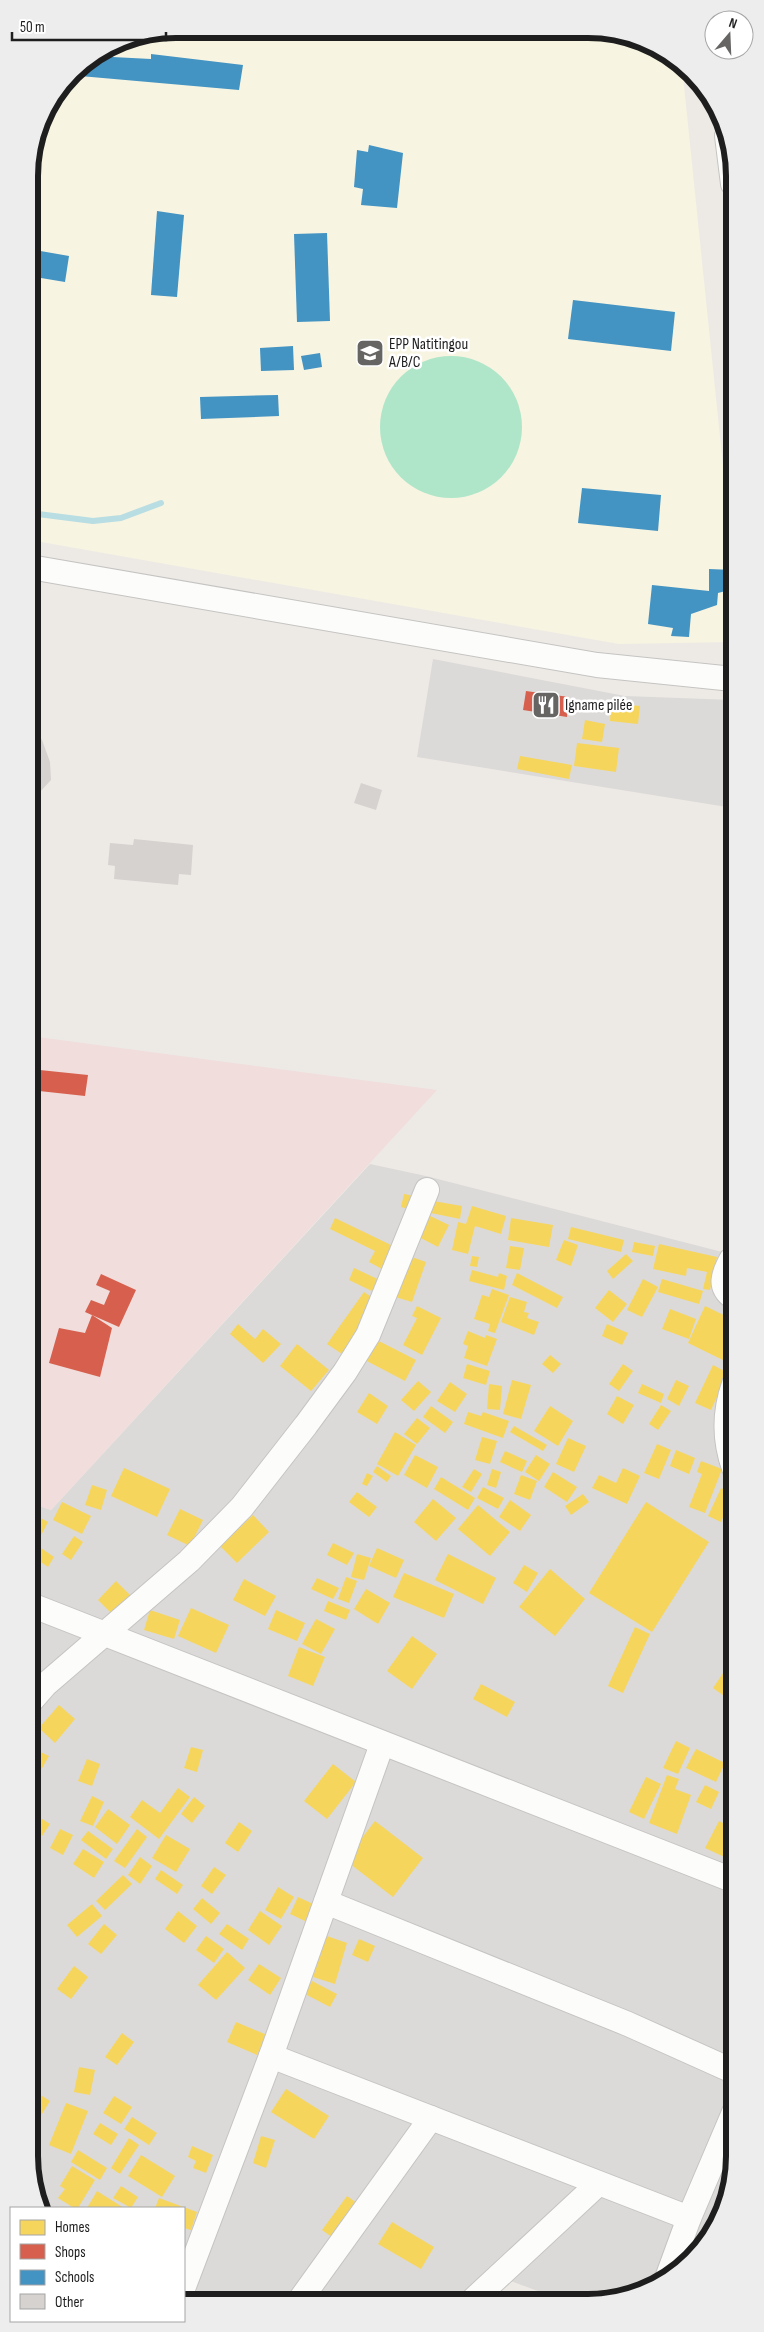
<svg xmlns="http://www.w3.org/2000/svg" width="764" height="2332" font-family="'Sofia Sans Condensed',sans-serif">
<rect width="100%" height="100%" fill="#edeae6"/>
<g fill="#dcdad8">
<polygon points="433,659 625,696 733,700 733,808 417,757"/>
<polygon points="370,1164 426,1176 734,1255 735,2166 724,2213 699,2254 662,2284 617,2300 562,2300 500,2277 475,2300 184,2300 184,2208 44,2208 32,2185 31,1503 51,1510"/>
</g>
<polygon fill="#f0dddc" points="30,1036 437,1090 51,1510 31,1503"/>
<polygon fill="#f7f4e1" points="175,29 618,32 682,66 733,564 733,604 730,642 619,644 30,540 29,165 44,110 78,65 119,40"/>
<circle fill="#afe6c9" cx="451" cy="427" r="71"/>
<g fill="#f6d55c">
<polygon points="611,703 640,706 638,724 610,721"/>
<polygon points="585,720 605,724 602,742 582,739"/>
<polygon points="733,739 733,765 725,763"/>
<polygon points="577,743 619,748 616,772 574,766"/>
<polygon points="520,756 572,765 569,779 517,769"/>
<polygon points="404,1194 419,1197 415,1211 401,1207"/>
<polygon points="433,1201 462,1206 460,1219 431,1213"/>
<polygon points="472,1206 506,1216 501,1234 475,1226 468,1254 452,1250 458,1222 466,1224"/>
<polygon points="426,1214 449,1225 438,1247 415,1235"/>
<polygon points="335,1218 393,1246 382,1269 369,1262 375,1251 330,1229"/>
<polygon points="511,1218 553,1225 549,1247 508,1240"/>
<polygon points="571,1227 624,1240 621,1252 568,1239"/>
<polygon points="564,1240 578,1245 571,1266 556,1260"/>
<polygon points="634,1242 655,1246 653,1256 632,1252"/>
<polygon points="659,1244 717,1257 710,1290 703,1289 707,1272 687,1268 686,1276 653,1269"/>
<polygon points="510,1246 524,1248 520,1270 506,1268"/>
<polygon points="626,1254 633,1261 613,1279 607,1271"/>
<polygon points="406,1255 426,1262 412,1302 392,1296"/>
<polygon points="472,1256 479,1257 477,1267 470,1266"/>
<polygon points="354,1268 386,1283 380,1295 349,1280"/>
<polygon points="472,1270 498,1277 499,1273 507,1276 504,1290 469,1281"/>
<polygon points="517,1273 563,1297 557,1308 512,1285"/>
<polygon points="643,1279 658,1287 642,1317 627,1310"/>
<polygon points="662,1279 703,1291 699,1304 658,1292"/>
<polygon points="492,1289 509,1295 495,1333 488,1331 490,1324 474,1319 482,1295 489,1297"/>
<polygon points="609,1290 627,1304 613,1322 595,1308"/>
<polygon points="364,1292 379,1302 342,1354 327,1344"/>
<polygon points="510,1297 527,1302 524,1312 529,1313 527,1318 539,1322 534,1335 501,1322"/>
<polygon points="417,1306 441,1318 422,1355 403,1345 417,1318 412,1316"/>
<polygon points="705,1306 734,1320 734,1354 729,1363 688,1343"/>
<polygon points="670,1309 696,1319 689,1339 662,1329"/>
<polygon points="238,1324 255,1339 263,1329 281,1344 263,1363 230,1334"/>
<polygon points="607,1324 628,1333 622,1345 602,1336"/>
<polygon points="468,1331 485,1338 486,1335 497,1339 487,1366 464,1358 468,1346 463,1344"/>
<polygon points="373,1338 416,1360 405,1381 363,1359"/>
<polygon points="297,1344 329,1370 311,1391 280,1366"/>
<polygon points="550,1355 561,1364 553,1373 542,1364"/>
<polygon points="467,1364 490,1371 486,1385 463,1378"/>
<polygon points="623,1364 633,1371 619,1391 609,1384"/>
<polygon points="713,1365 728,1373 711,1410 695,1403"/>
<polygon points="512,1380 531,1385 521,1419 503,1414"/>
<polygon points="676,1380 689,1386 679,1406 667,1399"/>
<polygon points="418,1381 431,1392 414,1411 401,1400"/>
<polygon points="450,1382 467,1394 455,1412 437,1401"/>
<polygon points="489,1384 502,1386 500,1410 487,1409"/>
<polygon points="642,1384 664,1394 661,1403 638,1393"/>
<polygon points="369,1393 388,1406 377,1424 357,1412"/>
<polygon points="617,1396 634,1405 623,1424 607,1414"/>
<polygon points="661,1405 671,1411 658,1430 649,1424"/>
<polygon points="431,1406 453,1422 445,1433 423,1417"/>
<polygon points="550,1406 573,1421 558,1446 534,1431"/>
<polygon points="468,1412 481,1416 483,1412 509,1421 503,1438 464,1424"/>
<polygon points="417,1418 430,1428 417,1444 404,1434"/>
<polygon points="514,1426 547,1445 543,1451 510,1432"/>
<polygon points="395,1432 416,1445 398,1476 377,1464"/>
<polygon points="482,1437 497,1441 490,1464 475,1460"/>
<polygon points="568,1438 586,1446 574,1472 556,1464"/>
<polygon points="657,1444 671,1450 659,1479 644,1473"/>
<polygon points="676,1450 695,1458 689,1474 670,1466"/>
<polygon points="505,1451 527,1461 522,1472 500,1462"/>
<polygon points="415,1455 438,1467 427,1488 404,1475"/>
<polygon points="536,1455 550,1464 539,1481 525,1472"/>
<polygon points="701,1461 722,1469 705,1513 689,1507 702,1474 697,1472"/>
<polygon points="377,1466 391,1476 387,1482 373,1472"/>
<polygon points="124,1468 170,1489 157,1517 111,1496"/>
<polygon points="623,1468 640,1476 627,1504 592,1488 599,1475 616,1483"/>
<polygon points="474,1469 482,1474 471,1492 462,1487"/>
<polygon points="492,1469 501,1472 496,1488 487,1485"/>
<polygon points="553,1472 577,1487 567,1502 544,1487"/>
<polygon points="367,1473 373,1476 367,1486 362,1484"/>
<polygon points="521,1475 537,1481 530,1500 514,1494"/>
<polygon points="441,1477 475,1498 468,1510 434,1489"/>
<polygon points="92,1485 107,1490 101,1510 85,1505"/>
<polygon points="483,1487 504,1498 498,1509 477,1498"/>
<polygon points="721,1488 734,1494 721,1522 708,1516"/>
<polygon points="357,1492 377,1507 369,1517 349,1502"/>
<polygon points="583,1494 589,1502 571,1515 565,1506"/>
<polygon points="433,1499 456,1518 436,1541 414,1522"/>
<polygon points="510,1500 531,1515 520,1531 499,1517"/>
<polygon points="62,1502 91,1516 82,1534 53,1520"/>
<polygon points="646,1502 709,1542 652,1632 589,1593"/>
<polygon points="478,1505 510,1532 490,1556 458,1529"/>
<polygon points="180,1509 203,1520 190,1546 167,1535"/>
<polygon points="31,1513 48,1522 31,1555"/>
<polygon points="253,1515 269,1532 237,1563 220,1546"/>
<polygon points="74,1536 83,1542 71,1560 62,1554"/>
<polygon points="333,1543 354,1553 347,1565 327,1555"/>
<polygon points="41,1548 54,1557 48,1567 35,1558"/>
<polygon points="377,1548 404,1560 396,1578 369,1566"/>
<polygon points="357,1554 371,1558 364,1580 351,1577"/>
<polygon points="448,1554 496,1578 483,1604 435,1580"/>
<polygon points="524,1565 538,1573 527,1592 513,1583"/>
<polygon points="550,1569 585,1599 555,1636 519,1607"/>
<polygon points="404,1573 454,1594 444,1618 393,1597"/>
<polygon points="346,1577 357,1581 349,1603 338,1599"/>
<polygon points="317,1578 339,1588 333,1599 311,1589"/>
<polygon points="244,1579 276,1596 265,1616 233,1600"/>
<polygon points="116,1581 133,1598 115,1617 98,1600"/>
<polygon points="366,1589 390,1603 378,1624 354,1609"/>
<polygon points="328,1601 350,1610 346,1620 324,1611"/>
<polygon points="191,1608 229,1625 216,1653 178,1636"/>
<polygon points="150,1610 180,1620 174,1639 144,1630"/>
<polygon points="276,1610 305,1623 297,1641 268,1629"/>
<polygon points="316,1619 335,1629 321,1654 302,1644"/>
<polygon points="635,1627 650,1634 623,1693 608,1686"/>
<polygon points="412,1636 437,1654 412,1689 387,1671"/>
<polygon points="299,1647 325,1657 313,1686 288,1676"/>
<polygon points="734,1657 734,1703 713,1688"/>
<polygon points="481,1684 515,1702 507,1717 473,1699"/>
<polygon points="59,1705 75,1719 55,1743 39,1728"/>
<polygon points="676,1741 690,1748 678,1774 663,1768"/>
<polygon points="191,1747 203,1750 197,1772 184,1768"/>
<polygon points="32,1748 49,1756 36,1779 31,1776"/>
<polygon points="696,1749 725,1763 716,1782 686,1768"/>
<polygon points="87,1759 100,1764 92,1786 78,1781"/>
<polygon points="333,1764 356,1782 327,1819 304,1801"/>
<polygon points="667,1775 679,1779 675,1789 691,1795 677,1834 649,1823"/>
<polygon points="646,1777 661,1784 644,1819 629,1812"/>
<polygon points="705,1785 719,1792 711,1809 696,1802"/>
<polygon points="178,1788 190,1797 159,1839 130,1817 142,1800 160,1813"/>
<polygon points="92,1796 104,1802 93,1826 80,1821"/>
<polygon points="194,1797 205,1806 192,1823 181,1814"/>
<polygon points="108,1809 130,1825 117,1844 95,1827"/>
<polygon points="31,1812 50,1824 42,1836 31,1829"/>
<polygon points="375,1821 423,1858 393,1897 345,1860"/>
<polygon points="719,1821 735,1829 735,1862 705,1848"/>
<polygon points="239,1822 252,1831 238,1852 225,1843"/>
<polygon points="60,1829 73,1835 63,1855 50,1848"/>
<polygon points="137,1829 147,1837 125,1868 114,1861"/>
<polygon points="88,1831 113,1849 106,1859 81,1840"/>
<polygon points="166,1835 190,1849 176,1872 152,1858"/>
<polygon points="83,1849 104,1862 94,1878 73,1864"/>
<polygon points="140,1857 152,1866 140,1884 128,1875"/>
<polygon points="214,1867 226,1875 212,1894 201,1886"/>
<polygon points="161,1870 183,1885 177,1894 155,1879"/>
<polygon points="123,1875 132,1884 105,1910 96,1901"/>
<polygon points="278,1887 294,1897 281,1919 265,1910"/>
<polygon points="298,1897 313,1904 305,1921 290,1914"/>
<polygon points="202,1898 220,1913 211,1924 193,1909"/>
<polygon points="92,1904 102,1916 77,1937 67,1925"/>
<polygon points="178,1911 197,1926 184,1943 165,1929"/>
<polygon points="260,1911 282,1926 269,1945 248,1930"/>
<polygon points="104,1924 117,1935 101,1954 88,1944"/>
<polygon points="227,1924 249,1939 242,1950 219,1934"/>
<polygon points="206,1936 224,1949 214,1963 196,1950"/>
<polygon points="327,1936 347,1943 335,1984 313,1977"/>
<polygon points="359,1939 375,1946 368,1962 352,1955"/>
<polygon points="227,1952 245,1968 216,2000 198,1985"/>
<polygon points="259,1964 281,1978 270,1995 248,1980"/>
<polygon points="74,1966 88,1977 71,1999 57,1989"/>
<polygon points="312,1981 337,1994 330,2007 305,1994"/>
<polygon points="236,2022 267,2035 257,2055 227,2042"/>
<polygon points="122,2033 134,2042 117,2065 105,2057"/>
<polygon points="79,2067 95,2070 90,2095 74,2092"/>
<polygon points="31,2089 50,2101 37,2122 31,2119"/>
<polygon points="286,2089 329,2116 314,2139 271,2112"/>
<polygon points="114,2096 132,2107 121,2124 103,2113"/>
<polygon points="66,2103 88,2111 71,2154 49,2145"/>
<polygon points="132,2117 157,2133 149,2145 124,2129"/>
<polygon points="100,2123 118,2134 111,2145 93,2134"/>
<polygon points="261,2136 275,2140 266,2168 253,2163"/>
<polygon points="129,2138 139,2145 120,2174 111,2168"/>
<polygon points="192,2146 213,2155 206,2173 193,2168 196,2161 188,2157"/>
<polygon points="78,2150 107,2168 100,2180 71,2162"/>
<polygon points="141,2155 175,2176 162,2197 128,2176"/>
<polygon points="72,2166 95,2180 78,2208 74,2208 58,2198 65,2189 60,2186"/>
<polygon points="121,2186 138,2197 131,2208 113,2198"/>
<polygon points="97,2191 124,2208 87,2208"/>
<polygon points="347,2196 361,2206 336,2240 322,2230"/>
<polygon points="159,2198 197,2212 191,2230 184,2228 184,2208 155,2208"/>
<polygon points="392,2222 434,2247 421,2269 378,2244"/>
</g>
<g fill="#d6604d">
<polygon points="526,691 569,697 567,717 523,710"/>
<polygon points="30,1069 88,1075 85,1096 30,1090"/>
<polygon points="101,1274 136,1290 119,1327 85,1312 91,1300 104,1305 110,1291 96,1285"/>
<polygon points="92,1315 112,1328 100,1377 49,1363 59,1328 85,1333"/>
</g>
<g fill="#4393c3">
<polygon points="151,54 243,65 239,90 80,76 80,64 93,56 151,59"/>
<polygon points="369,145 403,153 397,208 361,205 363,189 354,187 357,150 368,152"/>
<polygon points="157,211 184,215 177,297 151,295"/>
<polygon points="327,233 330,321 297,322 294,234"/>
<polygon points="29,249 69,256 65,282 29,276"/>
<polygon points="573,300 675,312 671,351 568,339"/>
<polygon points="293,346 294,370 261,371 260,348"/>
<polygon points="320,353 322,367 304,370 301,356"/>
<polygon points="278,395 279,416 201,419 200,397"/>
<polygon points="582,488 661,495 658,531 578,523"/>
<polygon points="709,569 733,570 733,589 718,593 717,605 691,614 689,637 671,636 673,628 648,624 652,585 709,591"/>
</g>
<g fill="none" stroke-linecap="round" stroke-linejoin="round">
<polyline stroke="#b8dde2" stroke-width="6" points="30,513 93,521 121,518 161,503"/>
</g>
<g fill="#d5d2cf">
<polygon points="30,700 37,710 31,727 42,740 50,762 51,780 37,795 30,793"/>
<polygon points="361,783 382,790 376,810 354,803"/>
<polygon points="134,839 193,845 191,875 179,874 178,885 114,879 115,866 108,865 110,843 133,845"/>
</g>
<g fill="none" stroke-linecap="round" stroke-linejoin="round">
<defs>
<g id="minor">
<polyline points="727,136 733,184"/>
<polyline points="30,567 597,665 733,679"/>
<path d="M734,1259L731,1260C723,1275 718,1287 734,1298"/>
<path d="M734,1384C724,1412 724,1440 734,1468"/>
<polyline points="31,1605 735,1881"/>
<polyline points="31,1701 45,1685 189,1561 242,1507 306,1425 345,1372 368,1335 427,1190"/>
<polyline points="326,1902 628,2024 735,2072"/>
<polyline points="271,2056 689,2218"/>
<polyline points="666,2281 689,2218 735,2110"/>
<polyline points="184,2286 271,2056 382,1744"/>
<polyline points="300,2300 431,2118"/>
<polyline points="473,2300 598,2184"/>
</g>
</defs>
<use href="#minor" stroke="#c5c4c2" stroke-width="26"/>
<use href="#minor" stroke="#fcfcfb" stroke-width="24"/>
</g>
<defs>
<symbol id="school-square" viewBox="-11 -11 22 22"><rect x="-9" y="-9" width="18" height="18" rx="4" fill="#666564" stroke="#fff"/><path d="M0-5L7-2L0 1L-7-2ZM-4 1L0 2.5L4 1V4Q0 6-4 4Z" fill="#fff"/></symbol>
<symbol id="restaurant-square" viewBox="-11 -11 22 22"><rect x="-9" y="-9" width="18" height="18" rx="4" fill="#666564" stroke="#fff"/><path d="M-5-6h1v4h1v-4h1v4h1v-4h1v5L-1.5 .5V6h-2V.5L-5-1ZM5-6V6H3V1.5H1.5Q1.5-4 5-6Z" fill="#fff"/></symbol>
</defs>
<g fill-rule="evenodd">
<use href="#school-square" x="354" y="337" width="32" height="32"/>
<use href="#restaurant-square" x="530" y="689" width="32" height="32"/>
</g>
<g text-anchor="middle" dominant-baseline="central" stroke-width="5" stroke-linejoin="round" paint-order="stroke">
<g font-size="16" fill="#1e1e1e" stroke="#fff" text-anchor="start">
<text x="389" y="344">EPP Natitingou<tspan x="389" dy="18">A/B/C</tspan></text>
<text x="565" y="705">Igname pilée</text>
</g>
</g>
<path d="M0 0H764V2332H0ZM176 38H588A138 138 0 0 1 726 176V2156A138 138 0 0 1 588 2294H176A138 138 0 0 1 38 2156V176A138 138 0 0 1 176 38Z" fill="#ededed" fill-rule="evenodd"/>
<path fill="none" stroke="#1e1e1e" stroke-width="6" d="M176 38H588A138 138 0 0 1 726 176V2156A138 138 0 0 1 588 2294H176A138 138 0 0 1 38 2156V176A138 138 0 0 1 176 38Z"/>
<rect x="10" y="2207" width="175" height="115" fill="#ffffff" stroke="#a5a5a5"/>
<rect x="20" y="2220" width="25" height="15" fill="#f6d55c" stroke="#a5a5a5"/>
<text x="55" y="2232" font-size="15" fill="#1e1e1e">Homes</text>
<rect x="20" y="2244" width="25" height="15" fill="#d6604d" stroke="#a5a5a5"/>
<text x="55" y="2257" font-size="15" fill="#1e1e1e">Shops</text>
<rect x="20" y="2270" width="25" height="15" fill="#4393c3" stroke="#a5a5a5"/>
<text x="55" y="2282" font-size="15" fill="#1e1e1e">Schools</text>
<rect x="20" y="2294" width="25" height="15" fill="#d5d2cf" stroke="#a5a5a5"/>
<text x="55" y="2307" font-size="15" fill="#1e1e1e">Other</text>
<g transform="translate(729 35) rotate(19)"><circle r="24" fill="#ffffff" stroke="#a5a5a5"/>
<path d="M0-4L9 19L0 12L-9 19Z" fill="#666564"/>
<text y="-8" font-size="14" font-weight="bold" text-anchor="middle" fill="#1e1e1e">N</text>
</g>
<path d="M12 32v8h154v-8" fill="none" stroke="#1e1e1e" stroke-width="2.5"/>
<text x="20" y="32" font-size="15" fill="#1e1e1e" stroke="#ffffff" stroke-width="4" paint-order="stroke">50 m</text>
</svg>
